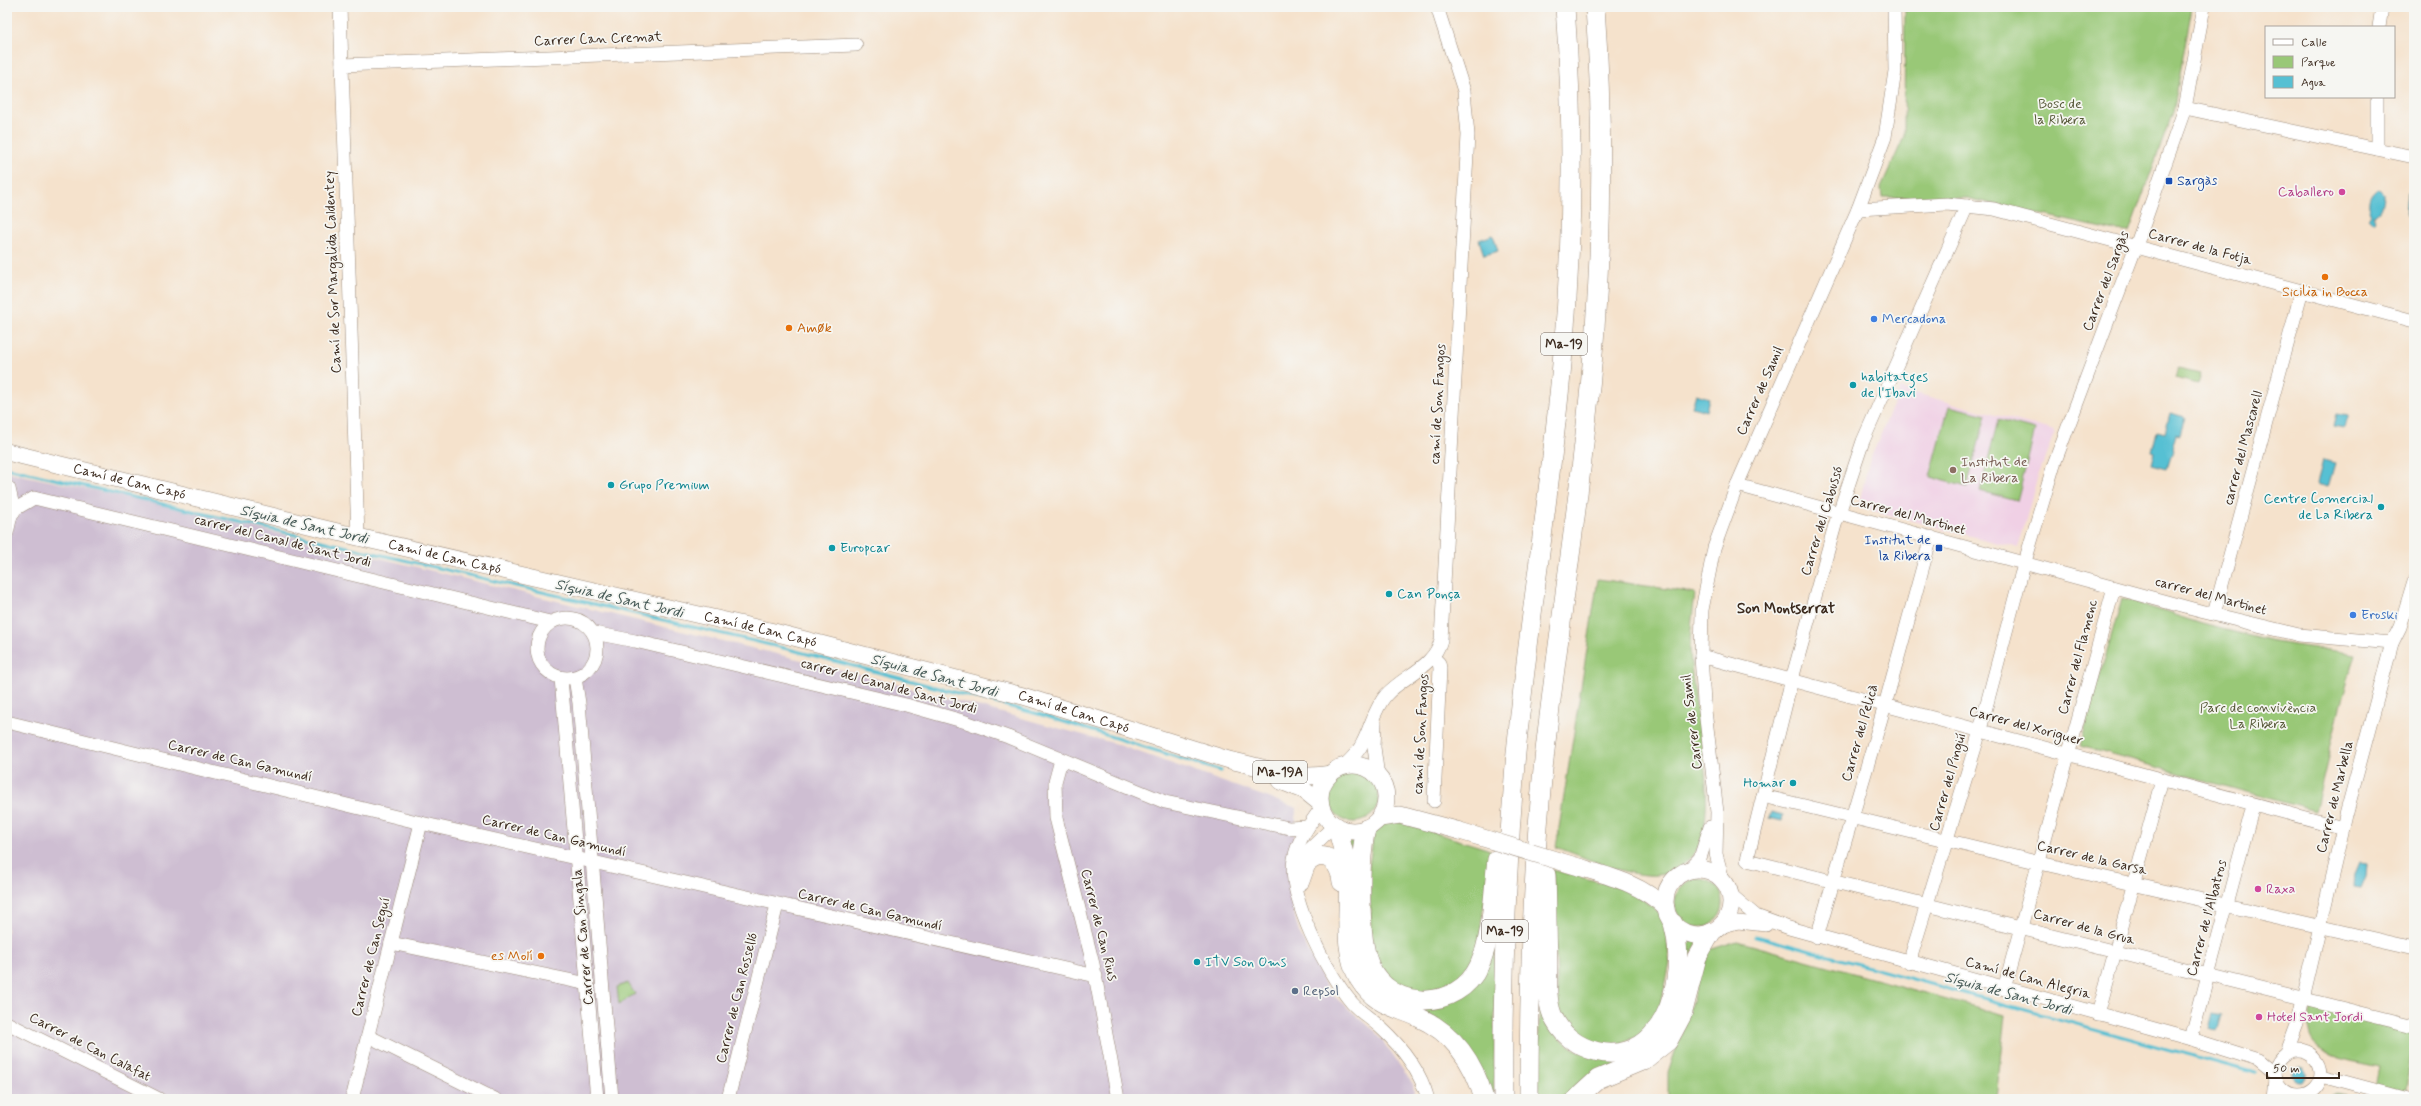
<svg xmlns="http://www.w3.org/2000/svg" width="2421" height="1106" font-family="Mynerve,sans-serif">
<rect width="100%" height="100%" fill="#f6f6f2"/>
<filter id="ink" filterUnits="userSpaceOnUse"><feTurbulence type="fractalNoise" baseFrequency=".025" numOctaves="2"/><feDisplacementMap in="SourceGraphic" scale="8" xChannelSelector="R" yChannelSelector="G"/><feConvolveMatrix kernelMatrix="1 2 1 2 8 2 1 2 1" color-interpolation-filters="sRGB"/></filter>
<filter id="wash" filterUnits="userSpaceOnUse"><feTurbulence type="fractalNoise" baseFrequency=".012" numOctaves="4" result="noise"/><feDisplacementMap in="SourceGraphic" scale="16" xChannelSelector="R" yChannelSelector="G"/><feGaussianBlur stdDeviation="0.9" result="paint"/><feColorMatrix in="noise" values="0 0 0 0 0 0 0 0 0 0 0 0 0 0 0 0 0 1.4 0 .05"/><feComposite in="paint" operator="in"/></filter>
<g filter="url(#wash)">
<rect width="100%" height="100%" fill="#f5e2cc"/>
<polygon fill="#f0d0e5" points="1900,389 2055,431 2037,479 2018,548 1858,507 1869,462"/>
<polygon fill="#cebed2" points="7,472 136,499 859,674 1113,743 1297,808 1289,892 1299,933 1329,992 1376,1032 1413,1084 1415,1099 7,1099"/>
<g fill="#99c877" stroke="#6a794a">
<polygon points="1905,7 2192,7 2173,112 2129,232 2115,231 1967,198 1882,197 1881,188 1904,137"/>
<polygon points="2178,368 2201,373 2198,384 2175,378"/>
<polygon points="1949,406 1986,415 1967,487 1930,477"/>
<polygon points="1998,420 2035,430 2017,501 1980,491"/>
<path d="M1598,579L1695,593C1693,611 1690,630 1690,648C1692,705 1716,784 1702,838C1698,855 1677,873 1658,875C1628,878 1585,857 1556,847Z"/>
<polygon points="2122,598 2202,624 2274,642 2356,654 2340,707 2315,811 2080,746"/>
<circle cx="1354" cy="797" r="25"/>
<polygon points="1396,821 1491,850 1480,937 1470,967 1452,986 1419,993 1394,983 1375,959 1371,932 1369,867 1374,831 1383,823"/>
<path d="M1348,842H1356C1354,866 1356,950 1365,970C1387,1014 1451,1018 1479,978C1492,959 1493,934 1496,911L1494,1099H1490C1482,1058 1455,1028 1418,1011C1392,999 1377,1000 1362,972C1346,941 1358,880 1348,842Z"/>
<polygon points="1553,870 1627,889 1654,907 1665,926 1670,963 1660,1010 1641,1035 1618,1045 1596,1044 1574,1032 1558,1009"/>
<circle cx="1699" cy="903" r="24"/>
<path d="M1683,937L1698,943C1678,971 1685,1010 1663,1036C1636,1067 1596,1061 1567,1099H1538L1540,969H1543C1543,988 1543,1007 1552,1025C1574,1069 1640,1068 1665,1028C1678,1007 1682,975 1684,952C1684,947 1682,941 1683,937Z"/>
<polygon points="1737,941 2005,1015 1996,1099 1668,1099 1668,1073 1709,950"/>
<polygon points="628,983 635,994 619,1004 617,987"/>
<path d="M2313,1004L2414,1031L2405,1096L2375,1087L2379,1067C2359,1062 2313,1058 2309,1032C2308,1024 2311,1013 2313,1004Z"/>
</g>
<polygon fill="#7aac68" stroke="#5a6b43" points="2335,1093 2364,1099 2322,1099"/>
<g fill="#57c0d3" stroke="#497578">
<polygon points="2414,188 2414,213 2413,216 2409,214 2406,215 2408,193"/>
<path d="M2378,189L2383,194C2383,202 2382,209 2374,214L2376,220L2373,222L2368,217L2372,213C2366,205 2369,194 2378,189Z"/>
<polygon points="1493,235 1498,251 1484,255 1479,240"/>
<polygon points="1696,394 1709,398 1706,411 1692,407"/>
<polygon points="2170,413 2185,417 2180,435 2176,434 2172,449 2173,450 2167,469 2152,465 2155,453 2152,452 2157,431 2165,433"/>
<polygon points="2336,414 2348,416 2345,428 2333,426"/>
<polygon points="2323,460 2335,463 2328,487 2317,484"/>
<polygon points="1771,812 1783,815 1782,821 1769,818"/>
<polygon points="2359,862 2366,863 2365,876 2360,888 2353,887 2354,874"/>
<polygon points="2213,1013 2222,1015 2217,1032 2209,1029"/>
<circle cx="2300" cy="1074" r="7"/>
</g>
<g fill="none" stroke-linecap="round" stroke-linejoin="round">
<g stroke="#57c0d3" stroke-width="3">
<polyline points="7,468 792,650 1042,715 1221,771"/>
<polyline points="1756,936 2255,1073"/>
</g>
</g>
</g>
<g filter="url(#ink)">
<g fill="none" stroke-linecap="round" stroke-linejoin="round">
<defs>
<g id="minor">
<polyline points="340,7 358,537"/>
<polyline points="2379,27 2382,7"/>
<polyline points="342,65 856,45"/>
<polyline points="2185,108 2414,157"/>
<polyline points="2377,149 2377,97"/>
<polyline points="1967,206 1863,441 1835,525 1792,679 1747,860 2413,1026"/>
<polyline points="1858,209 1947,204 1994,209 2414,321"/>
<polyline points="1737,485 2200,611 2299,635 2392,643"/>
<polyline points="7,533 12,511 34,498 550,622"/>
<polyline points="2214,614 2302,290"/>
<circle cx="567" cy="648" r="30"/>
<polyline points="594,633 635,641 906,705 966,722 1008,737 1165,802 1289,828 1307,827"/>
<polyline points="1701,656 2343,828"/>
<polyline points="1433,657 1439,663 1440,668 1434,801"/>
<polyline points="561,678 597,1099"/>
<polyline points="575,678 579,703 612,1099"/>
<polyline points="7,722 421,823 1096,976"/>
<polyline points="1375,724 1374,747 1378,777"/>
<polyline points="1061,760 1055,782 1056,818 1093,964 1118,1099"/>
<path d="M1344,766C1351,759 1359,752 1363,742C1371,727 1374,709 1386,695C1403,676 1434,667 1441,640L1468,135L1464,91L1437,7"/>
<polyline points="1763,796 2040,863 2414,948"/>
<path d="M1321,808C1310,824 1298,839 1294,859C1287,896 1327,974 1352,1003C1360,1012 1370,1018 1380,1027C1402,1047 1420,1070 1428,1099"/>
<polyline points="1300,866 1307,852 1334,826"/>
<polyline points="1686,872 1700,858 1710,827"/>
<polyline points="1723,880 1716,854 1717,812 1704,702 1701,656 1702,610 1714,548 1737,485 1858,209 1885,137 1895,71 1894,7"/>
<polyline points="1730,894 1756,916 1789,928 2191,1039 2258,1060 2275,1074"/>
<polyline points="1720,927 1738,922 1766,925"/>
<polyline points="1817,937 1885,705 1931,537"/>
<polyline points="391,943 588,984"/>
<polyline points="1909,963 1977,741 2021,575 2054,464 2136,246 2185,108 2204,7"/>
<polyline points="2004,989 2114,588"/>
<polyline points="2098,1014 2162,780"/>
<polyline points="7,1023 159,1099"/>
<polyline points="368,1036 495,1099"/>
<polyline points="2191,1039 2253,806"/>
<circle cx="2298" cy="1073" r="23"/>
<polyline points="2287,1052 2297,1025 2346,815 2392,643 2400,627 2414,581"/>
<polyline points="2322,1076 2408,1099"/>
<polyline points="352,1099 421,823"/>
<polyline points="728,1099 777,905"/>
<polyline points="2274,1099 2276,1079"/>
</g>
<g id="major">
<path id="s1" d="M7,452L358,537L774,632L1023,696L1229,760C1265,767 1293,781 1330,774"/>
<polyline points="7,489 12,511"/>
<circle cx="1353" cy="798" r="33"/>
<polyline points="1281,781 1304,790 1320,803"/>
<polyline points="1380,818 1400,815 1460,831"/>
<path d="M1579,867C1612,877 1641,884 1666,908"/>
<circle cx="1698" cy="902" r="33"/>
</g>
<g id="highway">
<path d="M1337,827C1341,844 1347,860 1348,877C1350,910 1342,949 1359,979C1375,1005 1393,1006 1418,1017C1454,1033 1474,1062 1484,1099"/>
<path d="M1366,829C1359,857 1358,940 1370,966C1391,1012 1458,1011 1479,966C1493,936 1493,892 1497,859"/>
<path d="M1546,875C1547,904 1547,933 1548,963C1548,979 1546,998 1552,1014C1567,1053 1623,1068 1652,1035C1677,1008 1683,957 1673,923"/>
<path d="M1300,881L1306,864C1323,847 1340,861 1342,882"/>
<path d="M1503,1099C1502,987 1506,875 1515,764C1527,630 1550,498 1562,364C1573,246 1574,126 1565,7"/>
<path d="M1529,1099C1529,989 1532,879 1543,769C1555,654 1574,540 1586,425C1602,286 1605,146 1595,7"/>
<polyline points="1576,1099 1598,1079 1644,1060 1668,1041 1682,1015 1697,957 1711,933"/>
</g>
</defs>
<use href="#minor" stroke="#988675" stroke-width="14"/>
<use href="#major" stroke="#988675" stroke-width="18"/>
<use href="#highway" stroke="#988675" stroke-width="20"/>
<use href="#minor" stroke="#fff" stroke-width="13"/>
<use href="#major" stroke="#fff" stroke-width="17"/>
<use href="#highway" stroke="#fff" stroke-width="19"/>
<defs>
<polyline id="major-bridge" points="1460,831 1579,867"/>
</defs>
<use href="#major-bridge" stroke="#988675" stroke-width="18" stroke-linecap="butt"/>
<use href="#major-bridge" stroke="#fff" stroke-width="17"/>
</g>
</g>
<g fill="#1a4fb4" stroke="#f6f6f2" stroke-width="1.5">
<rect x="2165" y="177" width="8" height="8" rx="2"/>
<rect x="1935" y="544" width="8" height="8" rx="2"/>
</g>
<g fill="#d1479c" stroke="#f6f6f2" stroke-width="1.5">
<circle cx="2342" cy="192" r="4"/>
<circle cx="2258" cy="889" r="4"/>
<circle cx="2259" cy="1017" r="4"/>
</g>
<g fill="#e8710a" stroke="#f6f6f2" stroke-width="1.5">
<circle cx="2325" cy="277" r="4"/>
<circle cx="789" cy="328" r="4"/>
<circle cx="541" cy="956" r="4"/>
</g>
<g fill="#3f7fe0" stroke="#f6f6f2" stroke-width="1.5">
<circle cx="1874" cy="319" r="4"/>
<circle cx="2353" cy="615" r="4"/>
</g>
<g fill="#0f9aa8" stroke="#f6f6f2" stroke-width="1.5">
<circle cx="1853" cy="385" r="4"/>
<circle cx="611" cy="485" r="4"/>
<circle cx="2381" cy="507" r="4"/>
<circle cx="832" cy="548" r="4"/>
<circle cx="1389" cy="594" r="4"/>
<circle cx="1793" cy="783" r="4"/>
<circle cx="1197" cy="962" r="4"/>
</g>
<circle fill="#8d6e63" stroke="#f6f6f2" stroke-width="1.5" cx="1953" cy="470" r="4"/>
<circle fill="#5c6f8a" stroke="#f6f6f2" stroke-width="1.5" cx="1295" cy="991" r="4"/>
<g text-anchor="middle" dominant-baseline="central" stroke-width="3.5" stroke-linejoin="round" paint-order="stroke">
<g fill="#f6f6f2" stroke="#73675e" stroke-width="1">
<rect x="1541" y="333" width="46" height="22" rx="3"/>
<rect x="1253" y="761" width="54" height="22" rx="3"/>
<rect x="1482" y="920" width="46" height="22" rx="3"/>
</g>
<g font-size="13" font-weight="bold" fill="#3b2a1e">
<text x="1564" y="344">Ma-19</text>
<text x="1280" y="772">Ma-19A</text>
<text x="1505" y="931">Ma-19</text>
</g>
<g font-size="14" fill="#3b2a1e" stroke="#f6f6f2">
<text transform="translate(598 39) rotate(-2)">Carrer Can Cremat</text>
<text transform="translate(2200 247) rotate(15)">Carrer de la Fotja</text>
<text transform="translate(333 272) rotate(-92)">Camí de Sor Margalida Caldentey</text>
<text transform="translate(2106 281) rotate(-69)">Carrer del Sargàs</text>
<text transform="translate(1760 391) rotate(-66)">Carrer de Samil</text>
<text transform="translate(1438 404) rotate(-87)">camí de Son Fangos</text>
<text transform="translate(2243 448) rotate(-75)">carrer del Mascarell</text>
<text stroke="none"><textPath href="#s1" startOffset="126">Camí de Can Capó</textPath></text>
<text transform="translate(1908 515) rotate(15)">Carrer del Martinet</text>
<text transform="translate(1822 521) rotate(-73)">Carrer del Cabussó</text>
<text transform="translate(283 541) rotate(14)">carrer del Canal de Sant Jordi</text>
<text stroke="none"><textPath href="#s1" startOffset="450">Camí de Can Capó</textPath></text>
<text transform="translate(2211 596) rotate(15)">carrer del Martinet</text>
<text stroke="none"><textPath href="#s1" startOffset="774">Camí de Can Capó</textPath></text>
<text transform="translate(2078 657) rotate(-75)">Carrer del Flamenc</text>
<text transform="translate(889 686) rotate(15)">carrer del Canal de Sant Jordi</text>
<text stroke="none"><textPath href="#s1" startOffset="1098">Camí de Can Capó</textPath></text>
<text transform="translate(1692 722) rotate(-97)">Carrer de Samil</text>
<text transform="translate(2026 726) rotate(15)">Carrer del Xoriguer</text>
<text transform="translate(1860 733) rotate(-74)">Carrer del Pelicà</text>
<text transform="translate(1421 734) rotate(-87)">camí de Son Fangos</text>
<text transform="translate(240 761) rotate(13)">Carrer de Can Gamundí</text>
<text transform="translate(1948 782) rotate(-74)">Carrer del Pingüí</text>
<text transform="translate(2335 797) rotate(-76)">Carrer de Marbella</text>
<text transform="translate(554 836) rotate(13)">Carrer de Can Gamundí</text>
<text transform="translate(2092 858) rotate(13)">Carrer de la Garsa</text>
<text transform="translate(870 910) rotate(13)">Carrer de Can Gamundí</text>
<text transform="translate(2207 918) rotate(-75)">Carrer de l'Albatros</text>
<text transform="translate(1099 925) rotate(76)">Carrer de Can Rius</text>
<text transform="translate(2084 927) rotate(15)">Carrer de la Grua</text>
<text transform="translate(583 937) rotate(-95)">Carrer de Can Singala</text>
<text transform="translate(371 957) rotate(-76)">Carrer de Can Seguí</text>
<text transform="translate(2028 978) rotate(15)">Camí de Can Alegria</text>
<text transform="translate(737 998) rotate(-76)">Carrer de Can Rosselló</text>
<text transform="translate(90 1047) rotate(27)">Carrer de Can Calafat</text>
</g>
<g font-size="14" fill="#575939" stroke="#f6f6f2">
<text x="2060" y="104">Bosc de<tspan x="2060" dy="16">la Ribera</tspan></text>
<text x="2258" y="708">Parc de convivència<tspan x="2258" dy="16">La Ribera</tspan></text>
</g>
<g font-size="14" fill="#164399" stroke="#f6f6f2" text-anchor="start">
<text x="2177" y="181">Sargàs</text>
<text x="1931" y="540" text-anchor="end">Institut de<tspan x="1931" dy="16">la Ribera</tspan></text>
</g>
<g font-size="14" fill="#b23c85" stroke="#f6f6f2" text-anchor="start">
<text x="2334" y="192" text-anchor="end">Caballero</text>
<text x="2266" y="889">Raxa</text>
<text x="2267" y="1017">Hotel Sant Jordi</text>
</g>
<g font-size="14" fill="#c56008" stroke="#f6f6f2">
<text x="2325" y="292">Sicilia in Bocca</text>
<text x="797" y="328" text-anchor="start">Amøk</text>
<text x="533" y="956" text-anchor="end">es Molí</text>
</g>
<g font-size="14" fill="#366cbe" stroke="#f6f6f2" text-anchor="start">
<text x="1882" y="319">Mercadona</text>
<text x="2361" y="615">Eroski</text>
</g>
<g font-size="14" fill="#0d838f" stroke="#f6f6f2" text-anchor="start">
<text x="1861" y="377">habitatges<tspan x="1861" dy="16">de l'Ibavi</tspan></text>
<text x="619" y="485">Grupo Premium</text>
<text x="2373" y="499" text-anchor="end">Centre Comercial<tspan x="2373" dy="16">de La Ribera</tspan></text>
<text x="840" y="548">Europcar</text>
<text x="1397" y="594">Can Ponça</text>
<text x="1785" y="783" text-anchor="end">Homar</text>
<text x="1205" y="962">ITV Son Oms</text>
</g>
<g font-size="14" fill="#785e54" stroke="#f6f6f2" text-anchor="start">
<text x="1961" y="462">Institut de<tspan x="1961" dy="16">La Ribera</tspan></text>
</g>
<g font-size="14" fill="#4e5e75" stroke="#f6f6f2" text-anchor="start">
<text x="1303" y="991">Repsol</text>
</g>
<g font-size="15" font-style="italic" fill="#435754" stroke="#f6f6f2">
<text transform="translate(304 525) rotate(13)">Síquia de Sant Jordi</text>
<text transform="translate(619 599) rotate(13)">Síquia de Sant Jordi</text>
<text transform="translate(934 676) rotate(15)">Síquia de Sant Jordi</text>
<text transform="translate(2008 994) rotate(15)">Síquia de Sant Jordi</text>
</g>
<g font-size="15" font-weight="bold" fill="#3b2a1e" stroke="#f6f6f2">
<text x="1786" y="609">Son Montserrat</text>
</g>
</g>
<rect width="2421" height="1106" fill="none" stroke="#f6f6f2" stroke-width="24"/>
<rect x="2265" y="26" width="130" height="72" fill="#f6f6f2" stroke="#aba49d"/>
<rect x="2273" y="39" width="20" height="6" fill="#ffffff" stroke="#aba49d"/>
<text x="2301" y="46" font-size="12" fill="#3b2a1e">Calle</text>
<rect x="2273" y="56" width="20" height="12" fill="#99c877" stroke="#aba49d"/>
<text x="2301" y="66" font-size="12" fill="#3b2a1e">Parque</text>
<rect x="2273" y="76" width="20" height="12" fill="#57c0d3" stroke="#aba49d"/>
<text x="2301" y="86" font-size="12" fill="#3b2a1e">Agua</text>
<path d="M2267 1072v6h72v-6" fill="none" stroke="#3b2a1e" stroke-width="2"/>
<text x="2273" y="1072" font-size="12" fill="#3b2a1e" stroke="#f6f6f2" stroke-width="3" paint-order="stroke">50 m</text>
</svg>
